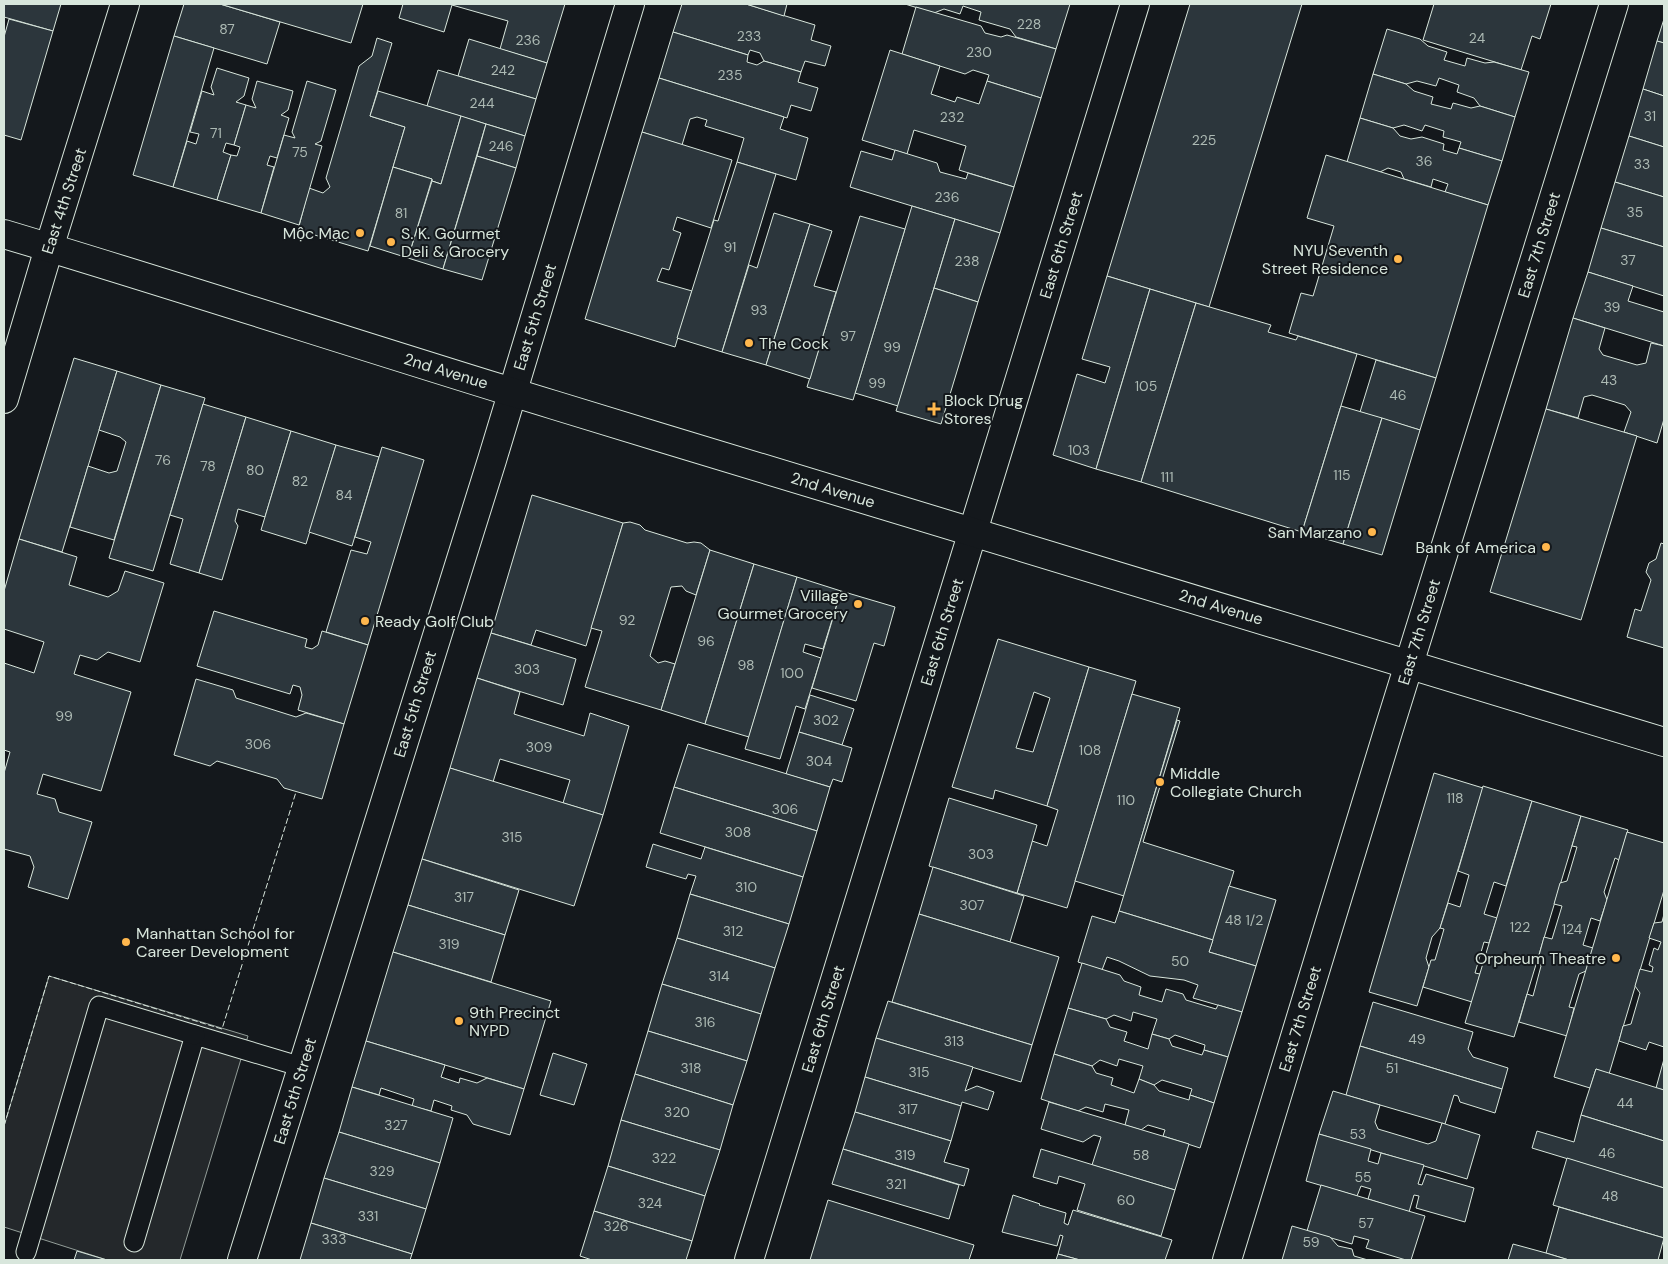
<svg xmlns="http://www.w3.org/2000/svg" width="1668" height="1264" font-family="'DM Sans',sans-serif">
<rect width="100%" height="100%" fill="#14181c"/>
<polygon fill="#24282b" stroke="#939e99" points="49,976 248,1036 180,1260 107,1260 4,1227 4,1126"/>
<g fill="#2c363c" stroke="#d8e6dc" fill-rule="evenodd">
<polygon points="4,4 61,4 53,31 4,17"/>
<polygon points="184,4 220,4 280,22 267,64 174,36"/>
<polygon points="220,4 363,4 351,43"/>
<polygon points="403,4 565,4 547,63 500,49 508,21 452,5 444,32 399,18"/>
<polygon points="682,4 746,4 815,25 811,40 831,46 825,66 805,61 801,72 764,61 760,53 750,50 748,55 673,32"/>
<polygon points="746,4 787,4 784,16"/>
<polygon points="905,4 1070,4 1056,49 1016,37 1010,29 979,20 981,12 963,6 960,14 944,9 934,13"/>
<polygon points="1190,4 1302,4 1209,307 1107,276"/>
<polygon points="1434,4 1551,4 1540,39 1532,36 1521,70 1423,40"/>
<polygon points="916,7 981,26 985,33 1001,37 1007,35 1056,49 1041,98 987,81 989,75 973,70 965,74 902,54"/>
<polygon points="9,19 53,31 21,140 4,135 4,37"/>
<polygon points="1664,19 1664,43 1657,41"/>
<polygon points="1387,29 1420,39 1428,46 1447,52 1444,60 1465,66 1467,58 1485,63 1494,62 1529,72 1515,117 1480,106 1474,98 1457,92 1459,85 1439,78 1436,86 1417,81 1406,84 1373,74"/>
<polygon points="673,32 748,55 747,62 757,65 764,61 801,72 798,82 818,88 811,111 791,105 787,118 659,78"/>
<polygon points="174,36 214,48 173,187 133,175"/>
<polygon points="377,38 392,43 370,116 405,127 368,251 298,230 309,188 323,193 330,187 326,178 359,66 372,56"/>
<polygon points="469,39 547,63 536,99 458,76"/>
<polygon points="1657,41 1664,43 1664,96 1643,89"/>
<polygon points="890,50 940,66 931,94 955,102 957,97 979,104 987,81 1041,98 1014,187 959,170 966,146 914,130 907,154 862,140"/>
<polygon points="217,68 249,78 244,96 236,102 246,105 234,145 226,143 223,152 231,155 217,200 173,187 187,141 196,144 199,134 190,132 202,91 214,95 211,87"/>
<polygon points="438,70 536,99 525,136 427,106"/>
<polygon points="1373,74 1406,84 1414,91 1433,97 1431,104 1451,109 1453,103 1471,108 1480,106 1515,117 1502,161 1459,148 1461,142 1443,137 1444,131 1425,125 1422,131 1404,125 1393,128 1360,118"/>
<polygon points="659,78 784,117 780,129 808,138 796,180 737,162 744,138 705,126 707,120 697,117 690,119 682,145 642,132"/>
<polygon points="257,81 293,91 288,110 281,115 289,118 277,158 270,156 267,165 274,167 261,213 217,200 231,155 237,156 240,147 234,145 246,105 256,108 252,99"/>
<polygon points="307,81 336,90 321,141 315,144 322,146 299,225 261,213 284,135 295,138 292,132"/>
<polygon points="1643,89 1664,96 1664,147 1629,136"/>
<polygon points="378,91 461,116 441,184 432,181 432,179 393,167 405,127 370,116"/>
<polygon points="461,116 486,124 443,269 408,258 432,181 441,184"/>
<polygon points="1360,118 1393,128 1400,136 1411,139 1422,137 1444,144 1443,150 1457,154 1459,148 1502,161 1488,205 1445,192 1448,184 1433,179 1431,187 1404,179 1401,172 1388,168 1380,172 1347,162"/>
<polygon points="486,124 525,136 516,168 477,156"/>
<polygon points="642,132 732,160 711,228 677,217 673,230 681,233 669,270 662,268 657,281 692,291 675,347 585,319"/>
<polygon points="1629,136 1664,147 1664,197 1615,182"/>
<polygon points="895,150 937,163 940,172 966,179 968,173 1014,187 1000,233 850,187 861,151 892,160"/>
<polygon points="1326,155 1488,205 1436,378 1289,333 1301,293 1313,296 1334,226 1307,218"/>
<polygon points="477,156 516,168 482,280 443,269"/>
<polygon points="737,162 776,174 722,352 677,338 714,220 718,221"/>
<polygon points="393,167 432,179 408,258 370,246"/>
<polygon points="1615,182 1664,197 1664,247 1601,228"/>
<polygon points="912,206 955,219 898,406 855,393"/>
<polygon points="774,213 810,224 766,365 722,352 749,265 757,268"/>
<polygon points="860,216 905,229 853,400 807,387"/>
<polygon points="955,219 1000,233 978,302 934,288"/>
<polygon points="810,224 832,231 814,286 836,292 810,379 766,365"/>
<polygon points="1601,228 1664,247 1664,296 1588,272"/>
<polygon points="1588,272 1633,286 1628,301 1664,312 1664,346 1573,318"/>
<polygon points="1107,276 1150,289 1096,469 1053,455 1077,374 1105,383 1110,367 1082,359"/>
<polygon points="934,288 978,302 941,424 896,411"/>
<polygon points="1150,289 1196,303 1141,482 1096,469"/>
<polygon points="1196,303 1271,325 1268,332 1296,340 1298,336 1357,354 1302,532 1141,482"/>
<polygon points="1573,318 1605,328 1599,349 1603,355 1637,365 1646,363 1651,343 1664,346 1664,419 1657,443 1624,432 1631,412 1625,405 1592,395 1584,397 1578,418 1546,409"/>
<polygon points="74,358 117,371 62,552 19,539"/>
<polygon points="1376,360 1436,378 1420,430 1360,412"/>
<polygon points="117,371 161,385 114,540 70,527 88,466 109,473 117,471 126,442 120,437 99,430"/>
<polygon points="161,385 205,398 153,571 109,558"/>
<polygon points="203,404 246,417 199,573 170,564 183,519 170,515"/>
<polygon points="1341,406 1382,418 1343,544 1302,532"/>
<polygon points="1546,409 1637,436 1581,620 1490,592"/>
<polygon points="246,417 291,431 265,517 238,509 235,521 238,526 222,580 199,573"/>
<polygon points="1382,418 1420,430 1382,555 1343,544"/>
<polygon points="291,431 336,445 306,544 261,530"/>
<polygon points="336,445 379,457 352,546 309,532"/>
<polygon points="382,447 424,460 368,645 326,632 351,550 367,554 371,542 355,537"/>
<polygon points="532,495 623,523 586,646 536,630 531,645 491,633"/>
<polygon points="630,522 640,525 645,530 687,543 694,542 701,543 710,550 696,595 686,591 682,586 671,587 650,656 658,663 665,661 675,664 661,710 585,687 602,631 591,628 623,523"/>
<polygon points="19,539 77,557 69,585 108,597 118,591 125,571 164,583 140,662 108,652 97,660 80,655 74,674 131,692 101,791 43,774 37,794 55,799 59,812 92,822 68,899 28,887 34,867 30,856 4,849 4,773 10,752 4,750 4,663 34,673 44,642 4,629 4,591"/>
<polygon points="1664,542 1664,648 1627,637 1635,609 1641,611 1651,580 1646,572 1649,563 1656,559 1661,543 1664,544"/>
<polygon points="710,550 754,564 705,724 661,710"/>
<polygon points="754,564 797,577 749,737 705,724"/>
<polygon points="797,577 841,591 823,649 805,644 803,652 821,658 805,709 796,706 780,759 745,749"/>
<polygon points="841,591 895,607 884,646 874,643 856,701 812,688"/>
<polygon points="214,611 307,639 305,647 312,649 318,645 322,631 368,645 344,724 298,710 302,695 300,687 293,685 290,694 197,666"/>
<polygon points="491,633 576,659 563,705 477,678"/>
<path d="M998,639L1089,667L1047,806L995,790L993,799L952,787ZM1034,692L1050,698L1033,752L1016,748Z"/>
<polygon points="1089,667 1136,681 1067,908 1017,893 1032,841 1047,846 1058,810 1047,806"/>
<polygon points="477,678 520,692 514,714 584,736 590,713 629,726 603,815 563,803 570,780 500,759 493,782 450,768"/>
<polygon points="196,679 233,690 236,698 296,717 306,713 344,724 322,799 284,788 277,779 217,761 210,766 174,755"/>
<polygon points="1132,694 1180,708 1124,896 1075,881"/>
<polygon points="810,695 854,709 842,745 799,732"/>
<polygon points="1177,720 1180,721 1143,842 1234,871 1213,940 1119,911"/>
<polygon points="799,732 852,748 842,782 833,779 830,787 786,774"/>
<polygon points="688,744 830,787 817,831 674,787"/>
<polygon points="450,768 603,815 574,906 422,859"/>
<polygon points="1434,773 1483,788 1440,928 1432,937 1426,958 1429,967 1417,1006 1369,992"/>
<polygon points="1483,786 1532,801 1506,886 1494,882 1484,914 1497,918 1489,943 1484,942 1475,973 1480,974 1472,1002 1423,987 1431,960 1435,960 1444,929 1440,928 1448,903 1460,907 1469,875 1458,871"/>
<polygon points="674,787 817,831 803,877 660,833"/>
<polygon points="949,798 1037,825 1017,893 929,866"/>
<polygon points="1532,801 1581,816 1514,1037 1465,1023"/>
<polygon points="1581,816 1628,830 1619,860 1615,858 1604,892 1607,900 1600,921 1591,918 1583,945 1593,948 1586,971 1579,974 1569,1007 1574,1008 1567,1036 1519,1022 1527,994 1533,996 1541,966 1538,959 1544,937 1552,939 1562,906 1554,904 1560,883 1567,881 1577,847 1572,846"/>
<polygon points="1627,832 1664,843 1664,890 1609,1074 1596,1069 1590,1088 1554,1077"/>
<polygon points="653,844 701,859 705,847 803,877 789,924 690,894 696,876 688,874 686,879 646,867"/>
<polygon points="422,859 519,890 505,935 408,905"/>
<polygon points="933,867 1024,896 1010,942 919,914"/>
<polygon points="1229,886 1276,900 1256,966 1209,952"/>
<polygon points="690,894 789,924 775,968 677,938"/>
<polygon points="408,905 505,935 491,982 393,952"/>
<polygon points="1119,911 1213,940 1209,952 1256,966 1242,1012 1193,998 1198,985 1184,980 1150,976 1119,961 1107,957 1102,970 1078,962 1092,916 1115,923"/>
<polygon points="919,914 1059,957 1032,1045 892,1002"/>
<polygon points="1664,914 1664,1047 1649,1042 1646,1050 1619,1041 1623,1026 1631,1024 1640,993 1635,986 1640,969 1652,972 1653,967 1649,965 1654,948 1658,950 1661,942 1649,938 1654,923 1662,922"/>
<polygon points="677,938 775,968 761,1014 662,984"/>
<polygon points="393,952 551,1001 524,1089 366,1041"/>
<polygon points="1082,963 1120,975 1124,981 1141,987 1139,995 1162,1002 1166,989 1183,994 1186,1000 1216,1009 1218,1005 1242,1012 1228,1057 1204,1050 1205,1045 1175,1035 1169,1039 1152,1034 1157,1019 1133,1012 1131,1021 1114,1015 1106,1019 1068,1008"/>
<polygon points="662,984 761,1014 747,1061 648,1031"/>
<polygon points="888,1001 1032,1045 1021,1082 876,1038"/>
<polygon points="1373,1002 1473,1032 1468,1049 1473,1057 1508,1068 1502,1089 1360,1046"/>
<polygon points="1068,1008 1106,1019 1110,1027 1127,1032 1124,1041 1148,1049 1152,1034 1169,1039 1172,1046 1202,1055 1204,1050 1228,1057 1214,1103 1190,1095 1192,1089 1162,1080 1154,1085 1139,1079 1143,1066 1119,1059 1117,1066 1100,1060 1092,1066 1054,1054"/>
<polygon points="648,1031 747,1061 733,1105 635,1074"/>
<polygon points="876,1038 973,1067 965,1091 977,1086 994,1092 988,1110 962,1102 961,1106 865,1077"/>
<polygon points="366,1041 445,1065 441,1077 459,1083 460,1078 477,1083 487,1078 524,1089 510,1135 473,1124 467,1115 451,1110 452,1106 434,1100 431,1111 412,1106 414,1099 381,1088 379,1095 352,1087"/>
<polygon points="1360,1046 1502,1089 1495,1113 1460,1102 1458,1096 1454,1095 1445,1124 1346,1095"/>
<polygon points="553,1053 587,1064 574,1105 540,1095"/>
<polygon points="1054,1054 1092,1066 1096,1073 1113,1078 1111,1085 1134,1093 1139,1079 1154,1085 1159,1091 1189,1100 1190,1095 1214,1103 1200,1148 1163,1136 1165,1130 1148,1125 1141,1130 1125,1125 1129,1110 1105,1104 1103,1112 1086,1107 1078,1111 1041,1099"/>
<polygon points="1664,1059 1664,1090 1656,1088"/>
<polygon points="1596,1069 1664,1090 1664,1141 1581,1115"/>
<polygon points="635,1074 733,1105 720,1150 621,1120"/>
<polygon points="865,1077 961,1106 951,1141 855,1112"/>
<polygon points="352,1087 453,1118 440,1163 339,1132"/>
<polygon points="1333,1091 1380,1105 1375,1122 1378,1129 1428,1144 1436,1141 1442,1123 1480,1135 1467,1179 1319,1134"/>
<polygon points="1049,1102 1189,1144 1175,1190 1092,1165 1101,1137 1094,1135 1083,1142 1041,1129"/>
<polygon points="855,1112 951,1141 944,1162 969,1169 964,1186 843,1149"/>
<polygon points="1581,1115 1664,1141 1664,1188 1532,1148 1537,1131 1574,1142"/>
<polygon points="621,1120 720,1150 705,1196 608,1166"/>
<polygon points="339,1132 440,1163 426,1209 324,1178"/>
<polygon points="1319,1134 1371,1149 1368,1161 1378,1164 1381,1153 1424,1165 1418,1184 1422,1185 1426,1174 1474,1188 1465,1222 1416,1208 1419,1196 1414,1195 1409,1212 1368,1199 1371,1189 1361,1186 1357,1196 1306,1181"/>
<polygon points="843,1149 959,1185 949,1219 832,1184"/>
<polygon points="1041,1149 1175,1190 1161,1236 1077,1210 1085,1184 1059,1176 1057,1184 1033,1177"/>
<polygon points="1567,1158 1664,1188 1664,1238 1553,1205"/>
<polygon points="608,1166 705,1196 692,1241 594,1211"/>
<polygon points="324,1178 426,1209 412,1254 311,1223"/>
<polygon points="1321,1185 1425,1216 1411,1260 1406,1260 1366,1248 1369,1240 1354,1236 1352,1244 1307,1231"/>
<polygon points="1013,1195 1040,1204 1039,1205 1066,1213 1064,1223 1068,1225 1073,1210 1172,1240 1165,1260 1080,1260 1058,1254 1063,1236 1060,1235 1057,1246 1002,1232"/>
<polygon points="828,1200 974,1245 969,1260 810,1260"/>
<polygon points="1559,1207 1664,1238 1658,1260 1569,1260 1546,1253"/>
<polygon points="594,1211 692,1241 686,1260 592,1260 580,1256"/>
<polygon points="311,1223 412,1254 410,1260 300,1260"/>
<polygon points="1292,1226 1330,1237 1338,1246 1352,1249 1354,1256 1368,1260 1282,1260"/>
<polygon points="1513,1244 1546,1253 1569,1260 1508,1260"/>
<polygon points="77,1251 107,1260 74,1260"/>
<polygon points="1058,1254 1080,1260 1056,1260"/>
</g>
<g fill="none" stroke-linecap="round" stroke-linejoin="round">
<defs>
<g id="lane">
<polyline points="134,1242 195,1035 302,1067"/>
<polyline points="26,1252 99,1006 195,1035"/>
</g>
<g id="street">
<polyline points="4,399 49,248 125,4"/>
<polyline points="242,1260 492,460 630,4"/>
<polyline points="749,1260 1135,4"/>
<polyline points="1227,1260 1387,735 1614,4"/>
</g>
<path id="primary" d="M4,234C188,289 370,349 554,405C924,518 1295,628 1664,742"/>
</defs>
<use href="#lane" stroke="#d8e6dc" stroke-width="21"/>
<use href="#street" stroke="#d8e6dc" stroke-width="30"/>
<use href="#primary" stroke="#d8e6dc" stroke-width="30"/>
<use href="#lane" stroke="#14181c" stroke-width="19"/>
<use href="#street" stroke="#14181c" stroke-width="28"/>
<use href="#primary" stroke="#14181c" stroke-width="28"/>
<polyline stroke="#d8e6dc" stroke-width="1" stroke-dasharray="6 2.5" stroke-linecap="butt" points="4,1126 49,976 222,1029 296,792"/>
</g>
<g fill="#ffb74d" stroke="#14181c" stroke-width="2">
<circle cx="360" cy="233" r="5"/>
<circle cx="391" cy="242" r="5"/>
<circle cx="1398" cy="259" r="5"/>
<circle cx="749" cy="343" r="5"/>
<path d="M931.5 401.5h5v5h5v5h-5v5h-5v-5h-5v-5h5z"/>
<circle cx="1372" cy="532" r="5"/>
<circle cx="1546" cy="547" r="5"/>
<circle cx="858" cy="604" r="5"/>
<circle cx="365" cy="621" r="5"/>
<circle cx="1160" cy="782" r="5"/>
<circle cx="126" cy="942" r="5"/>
<circle cx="1616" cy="958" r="5"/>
<circle cx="459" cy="1021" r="5"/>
</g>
<g text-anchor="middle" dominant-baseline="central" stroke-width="4" stroke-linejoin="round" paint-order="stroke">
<g font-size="14" fill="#adbab4">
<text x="1029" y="24">228</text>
<text x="227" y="29">87</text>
<text x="749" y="36">233</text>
<text x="1477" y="38">24</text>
<text x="528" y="40">236</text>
<text x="979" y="52">230</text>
<text x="503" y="70">242</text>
<text x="730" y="75">235</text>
<text x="482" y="103">244</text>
<text x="1650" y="116">31</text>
<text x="952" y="117">232</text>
<text x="216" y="133">71</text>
<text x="1204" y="140">225</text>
<text x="501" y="146">246</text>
<text x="300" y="152">75</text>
<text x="1424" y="161">36</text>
<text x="1642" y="164">33</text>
<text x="947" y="197">236</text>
<text x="1635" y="212">35</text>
<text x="401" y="213">81</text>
<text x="730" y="247">91</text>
<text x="1628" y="260">37</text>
<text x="967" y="261">238</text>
<text x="1612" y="307">39</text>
<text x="759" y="310">93</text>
<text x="848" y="336">97</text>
<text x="892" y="347">99</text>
<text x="1609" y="380">43</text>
<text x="877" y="383">99</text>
<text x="1146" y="386">105</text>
<text x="1398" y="395">46</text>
<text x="1079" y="450">103</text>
<text x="163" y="460">76</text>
<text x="208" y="466">78</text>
<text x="255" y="470">80</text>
<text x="1342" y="475">115</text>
<text x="1167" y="477">111</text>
<text x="300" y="481">82</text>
<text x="344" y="495">84</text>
<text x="627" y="620">92</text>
<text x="706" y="641">96</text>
<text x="746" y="665">98</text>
<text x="527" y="669">303</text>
<text x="792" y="673">100</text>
<text x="64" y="716">99</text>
<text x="826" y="720">302</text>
<text x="258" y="744">306</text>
<text x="539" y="747">309</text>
<text x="1090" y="750">108</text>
<text x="819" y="761">304</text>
<text x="1455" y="798">118</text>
<text x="1126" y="800">110</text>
<text x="785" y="809">306</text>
<text x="738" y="832">308</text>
<text x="512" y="837">315</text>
<text x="981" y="854">303</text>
<text x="746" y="887">310</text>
<text x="464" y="897">317</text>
<text x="972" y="905">307</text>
<text x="1244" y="920">48 1/2</text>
<text x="1520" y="927">122</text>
<text x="1572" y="929">124</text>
<text x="733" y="931">312</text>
<text x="449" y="944">319</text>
<text x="1180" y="961">50</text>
<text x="719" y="976">314</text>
<text x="705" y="1022">316</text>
<text x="1417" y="1039">49</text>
<text x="954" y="1041">313</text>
<text x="691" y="1068">318</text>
<text x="1392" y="1068">51</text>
<text x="919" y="1072">315</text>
<text x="1625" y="1103">44</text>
<text x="908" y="1109">317</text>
<text x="677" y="1112">320</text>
<text x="396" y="1125">327</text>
<text x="1358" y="1134">53</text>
<text x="1607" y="1153">46</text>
<text x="905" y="1155">319</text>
<text x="1141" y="1155">58</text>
<text x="664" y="1158">322</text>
<text x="382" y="1171">329</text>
<text x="1363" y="1177">55</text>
<text x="896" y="1184">321</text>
<text x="1610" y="1196">48</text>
<text x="1126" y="1200">60</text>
<text x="650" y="1203">324</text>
<text x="368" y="1216">331</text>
<text x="1366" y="1223">57</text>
<text x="616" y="1226">326</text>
<text x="334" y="1239">333</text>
<text x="1311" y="1242">59</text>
</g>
<g font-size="16" fill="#d8e6dc" stroke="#14181c">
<text transform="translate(64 201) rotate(-72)">East 4th Street</text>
<text transform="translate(1061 245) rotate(-73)">East 6th Street</text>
<text transform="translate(1539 245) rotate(-73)">East 7th Street</text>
<text transform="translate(535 317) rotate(-73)">East 5th Street</text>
<text transform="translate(446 371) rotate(17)">2nd Avenue</text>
<text transform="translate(833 490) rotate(17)">2nd Avenue</text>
<text transform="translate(1221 607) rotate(17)">2nd Avenue</text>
<text transform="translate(942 632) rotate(-73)">East 6th Street</text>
<text transform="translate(1419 632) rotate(-73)">East 7th Street</text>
<text transform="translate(415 704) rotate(-73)">East 5th Street</text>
<text transform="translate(823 1019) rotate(-73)">East 6th Street</text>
<text transform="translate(1300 1019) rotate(-73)">East 7th Street</text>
<text transform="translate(295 1091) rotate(-73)">East 5th Street</text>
</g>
<g font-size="16" fill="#d8e6dc" stroke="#14181c" text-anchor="start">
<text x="350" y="233" text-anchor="end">Mộc Mạc</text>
<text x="401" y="233">S. K. Gourmet<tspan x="401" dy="18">Deli &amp; Grocery</tspan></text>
<text x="1388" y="250" text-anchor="end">NYU Seventh<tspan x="1388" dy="18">Street Residence</tspan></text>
<text x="759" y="343">The Cock</text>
<text x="944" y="400">Block Drug<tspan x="944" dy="18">Stores</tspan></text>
<text x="1362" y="532" text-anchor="end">San Marzano</text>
<text x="1536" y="547" text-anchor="end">Bank of America</text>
<text x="848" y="595" text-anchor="end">Village<tspan x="848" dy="18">Gourmet Grocery</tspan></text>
<text x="375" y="621">Ready Golf Club</text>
<text x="1170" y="773">Middle<tspan x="1170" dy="18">Collegiate Church</tspan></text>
<text x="136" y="933">Manhattan School for<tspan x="136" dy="18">Career Development</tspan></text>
<text x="1606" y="958" text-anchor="end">Orpheum Theatre</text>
<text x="469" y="1012">9th Precinct<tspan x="469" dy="18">NYPD</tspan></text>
</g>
</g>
<rect width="1668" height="1264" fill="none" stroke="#d8e6dc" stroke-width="10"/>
</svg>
